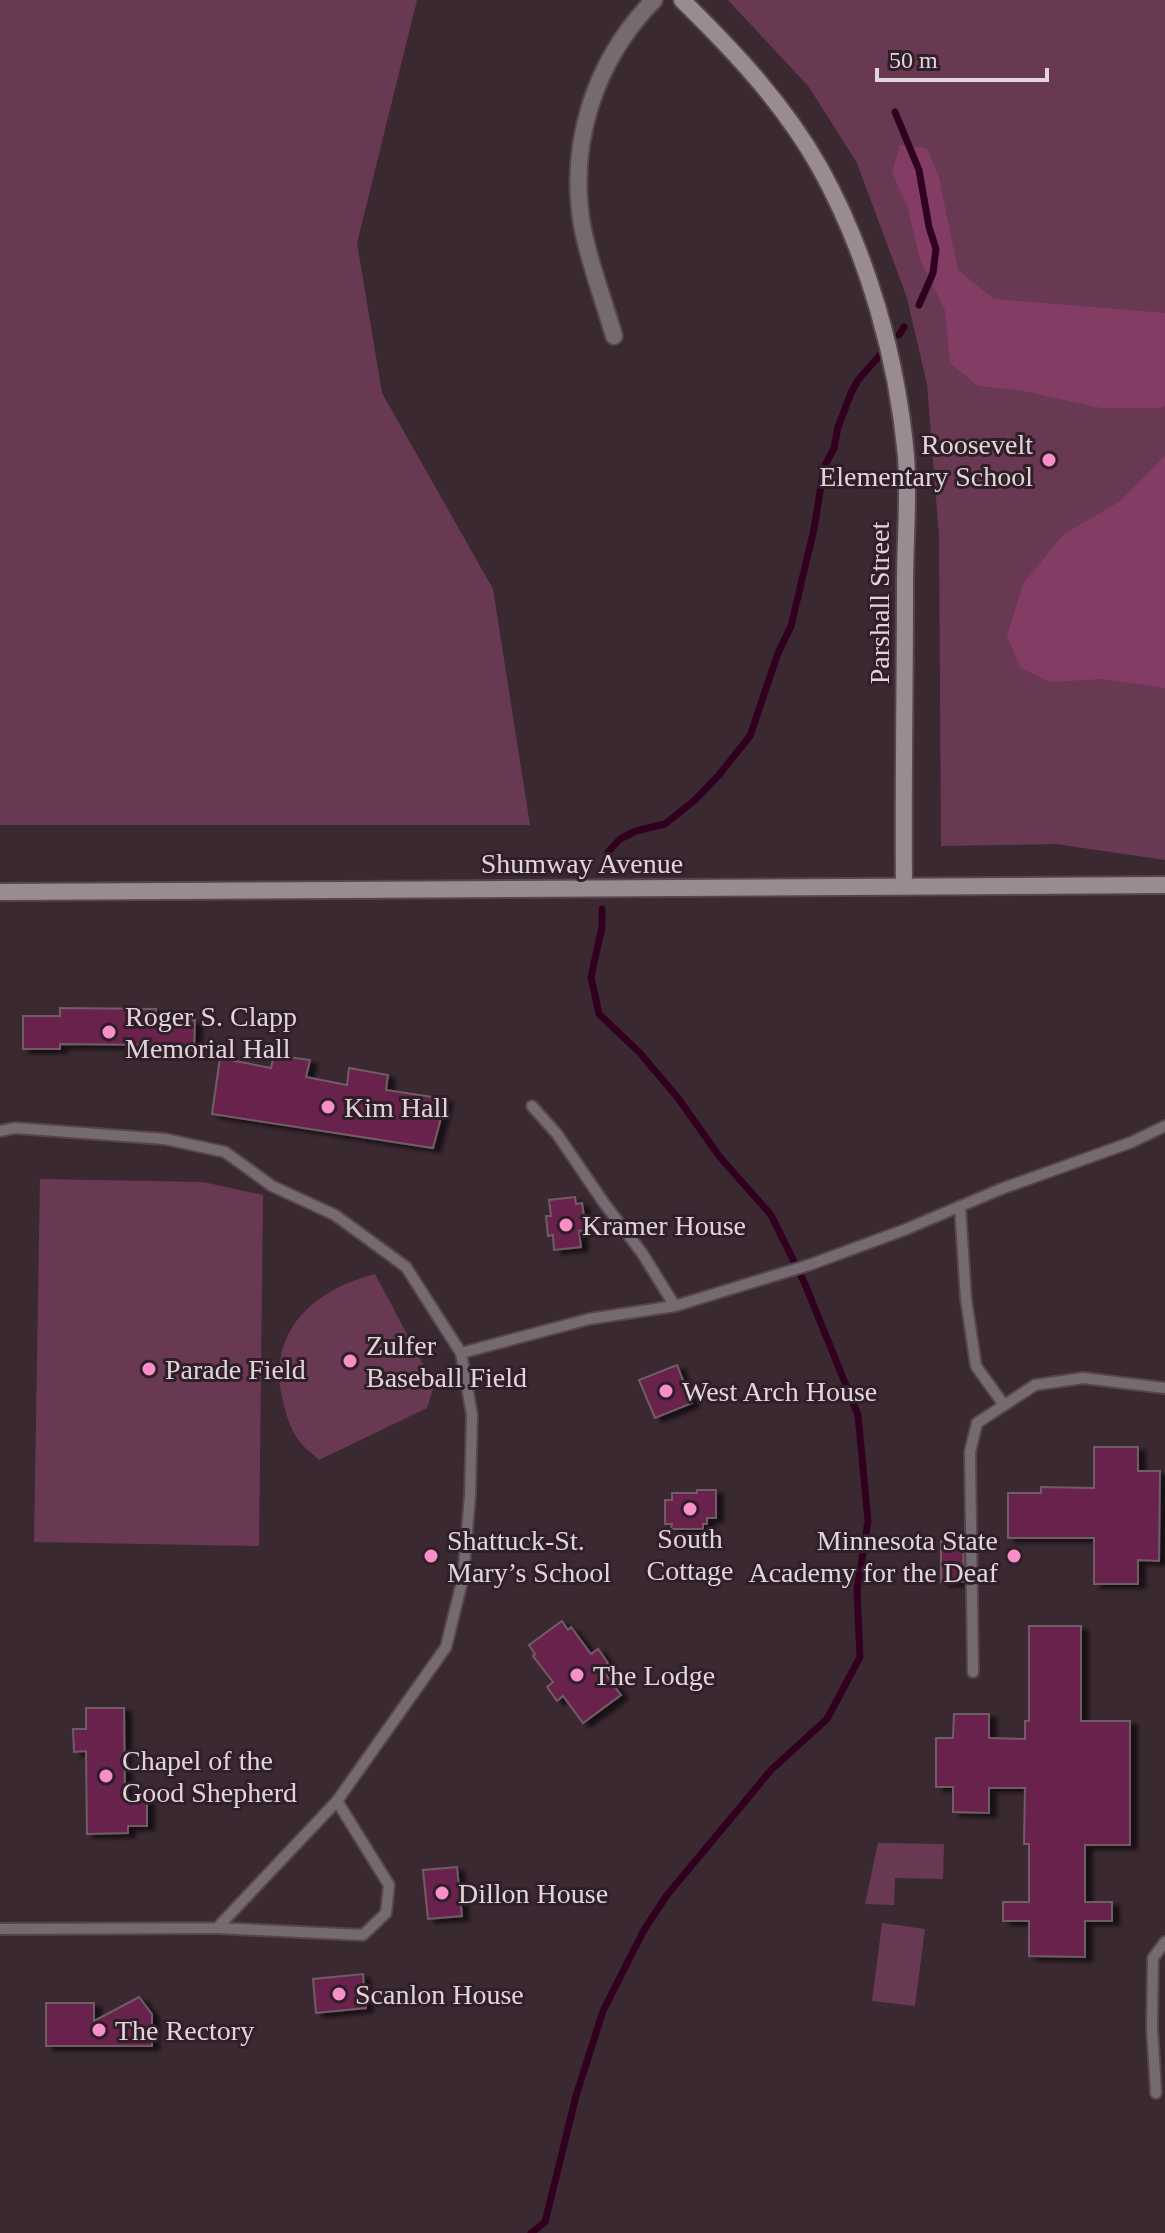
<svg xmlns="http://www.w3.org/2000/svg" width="1165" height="2233" font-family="Georgia,serif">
<defs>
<filter id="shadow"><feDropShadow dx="7" dy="4" stdDeviation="2" flood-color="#0009"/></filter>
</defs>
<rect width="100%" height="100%" fill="#3b2932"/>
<g fill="#693953">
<polygon points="0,0 417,0 357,243 382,393 493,589 530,825 0,825"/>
<polygon points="728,0 1165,0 1165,860 1056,844 941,846 939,536 927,384 907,298 857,163 809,87"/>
<polygon points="40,1179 203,1182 263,1195 259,1546 34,1542"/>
<path d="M375,1274L434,1385L427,1408L319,1460C312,1453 302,1446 297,1438C289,1426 285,1411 282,1397C268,1330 314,1290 375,1274Z"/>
<polygon points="878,1843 944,1844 943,1879 895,1878 894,1905 865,1904"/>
<polygon points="882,1923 925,1929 915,2006 872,2001"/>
</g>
<g fill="#833d64">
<polygon points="900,145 927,148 939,178 958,270 994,299 1165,313 1165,406 1160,408 1101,408 1019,390 978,386 950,363 945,310 920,260 908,208 892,172"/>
<polygon points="1165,456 1165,688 1102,679 1050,682 1021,668 1007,636 1023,584 1064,534 1119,502"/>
</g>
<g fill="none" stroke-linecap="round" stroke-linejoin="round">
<g stroke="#31001f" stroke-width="7">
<polyline points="895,112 919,170 929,227 936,249 933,273 919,305"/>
<polyline points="899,335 904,327"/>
<polyline points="608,852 620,839 636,831 665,824 695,800 719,775 750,736 778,653 791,626 814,529 824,467 834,448 838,427 851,393 858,380 881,354"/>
<polyline points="531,2233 545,2222 576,2096 603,2011 644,1930 667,1895 771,1770 827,1719 860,1657 857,1590 868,1521 858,1415 805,1284 771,1215 719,1156 678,1098 639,1052 599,1014 591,977 602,927 602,909"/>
</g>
</g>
<g fill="#68234c" stroke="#705c65" stroke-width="2" filter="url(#shadow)">
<polygon points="60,1008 156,1009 156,1020 195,1020 194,1050 156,1050 156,1045 60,1044 60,1049 23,1049 23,1016 60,1016"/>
<polygon points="274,1055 310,1060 306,1077 347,1085 349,1068 388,1075 386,1090 446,1099 433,1148 212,1114 220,1058 271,1068"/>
<polygon points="575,1197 576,1204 582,1203 586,1230 579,1231 581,1247 554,1250 553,1235 548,1236 546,1216 551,1216 549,1200"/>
<polygon points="677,1365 692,1403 655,1418 639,1380"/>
<polygon points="1094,1447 1138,1447 1138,1471 1160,1471 1159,1561 1138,1560 1138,1584 1094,1584 1094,1538 1008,1538 1008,1493 1041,1493 1041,1487 1094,1488"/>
<polygon points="697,1490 716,1490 716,1518 707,1518 707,1524 703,1524 703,1529 671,1529 672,1524 665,1524 665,1500 672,1500 672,1493 697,1493"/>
<polygon points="941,1541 963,1541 964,1582 941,1582"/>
<polygon points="562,1621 568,1630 571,1627 591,1654 598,1649 608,1663 601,1668 621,1695 583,1723 563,1696 557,1701 547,1687 553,1682 533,1656 535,1654 529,1645"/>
<polygon points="1029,1626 1081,1626 1081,1721 1130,1721 1130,1845 1085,1845 1085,1902 1112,1902 1112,1921 1085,1921 1085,1957 1029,1956 1029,1921 1003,1921 1003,1902 1029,1902 1029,1844 1024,1844 1025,1788 989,1788 989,1813 953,1812 953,1787 936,1787 936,1738 953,1738 954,1714 989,1714 989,1738 1025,1739 1025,1721 1029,1721"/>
<polygon points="86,1708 124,1708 125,1801 147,1800 147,1826 128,1826 128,1833 87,1834 86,1751 74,1752 73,1729 86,1729"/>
<polygon points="457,1867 462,1916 428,1919 423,1870"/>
<polygon points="363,1974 366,2008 316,2013 313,1979"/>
<polygon points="139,1997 152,2014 152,2046 46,2046 46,2003 94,2003 94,2021"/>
</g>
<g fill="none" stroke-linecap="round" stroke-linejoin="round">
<defs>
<g id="lane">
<polyline points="532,1106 557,1134 604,1203 642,1253 675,1306"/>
<polyline points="0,1131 15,1128 165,1139 225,1152 272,1186 335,1215 406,1267 461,1353 472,1415 470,1496 463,1578 446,1647 337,1801 217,1928 0,1929"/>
<polyline points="960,1206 966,1299 976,1366 1004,1405"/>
<polyline points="461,1353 589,1319 675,1306 809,1265 904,1230 1001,1189 1132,1142 1165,1126"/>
<polyline points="973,1672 970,1452 977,1423 1035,1385 1083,1378 1165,1388"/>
<polyline points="217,1928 363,1935 386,1913 389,1885 337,1801"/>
<polyline points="1156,2093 1152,2027 1153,1958 1165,1942"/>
</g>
<path id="street" d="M614,336C604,301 590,265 583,230C567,146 594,61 654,0"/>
<g id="secondary">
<path d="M682,0C734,51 784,104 820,168C868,255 897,358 906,456C909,498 905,542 905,584C905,685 903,786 904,886"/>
<polyline points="0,892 1165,885"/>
</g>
</defs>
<use href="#lane" stroke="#56454d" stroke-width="14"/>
<use href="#street" stroke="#56454d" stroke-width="20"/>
<use href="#secondary" stroke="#56454d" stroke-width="20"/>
<use href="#lane" stroke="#746a6f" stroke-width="10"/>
<use href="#street" stroke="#746a6f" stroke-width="16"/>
<use href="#secondary" stroke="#9a8b92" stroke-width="16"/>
</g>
<g fill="#f98fc9" stroke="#301f28" stroke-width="3">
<circle cx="1049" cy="460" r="8"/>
<circle cx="109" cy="1032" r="8"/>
<circle cx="328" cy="1107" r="8"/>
<circle cx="566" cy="1225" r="8"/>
<circle cx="350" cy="1361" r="8"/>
<circle cx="149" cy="1369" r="8"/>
<circle cx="666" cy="1391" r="8"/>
<circle cx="690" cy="1509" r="8"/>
<circle cx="431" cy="1556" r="8"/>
<circle cx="1014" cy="1556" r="8"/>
<circle cx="577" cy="1675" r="8"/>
<circle cx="106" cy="1776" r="8"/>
<circle cx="442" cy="1893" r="8"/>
<circle cx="339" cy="1994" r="8"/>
<circle cx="99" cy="2030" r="8"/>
</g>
<g text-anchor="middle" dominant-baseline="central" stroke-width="6" stroke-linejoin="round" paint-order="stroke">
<g font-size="28" fill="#e1d5da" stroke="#301f28" text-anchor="start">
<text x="1033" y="444" text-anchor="end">Roosevelt<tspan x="1033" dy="32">Elementary School</tspan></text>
<text x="125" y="1016">Roger S. Clapp<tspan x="125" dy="32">Memorial Hall</tspan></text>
<text x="344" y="1107">Kim Hall</text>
<text x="582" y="1225">Kramer House</text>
<text x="366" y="1345">Zulfer<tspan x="366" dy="32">Baseball Field</tspan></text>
<text x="165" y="1369">Parade Field</text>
<text x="682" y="1391">West Arch House</text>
<text x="690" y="1538" text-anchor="middle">South<tspan x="690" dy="32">Cottage</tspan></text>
<text x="447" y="1540">Shattuck-St.<tspan x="447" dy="32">Mary’s School</tspan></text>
<text x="998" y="1540" text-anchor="end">Minnesota State<tspan x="998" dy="32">Academy for the Deaf</tspan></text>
<text x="593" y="1675">The Lodge</text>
<text x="122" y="1760">Chapel of the<tspan x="122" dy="32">Good Shepherd</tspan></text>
<text x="458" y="1893">Dillon House</text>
<text x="355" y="1994">Scanlon House</text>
<text x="115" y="2030">The Rectory</text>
</g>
<g font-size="28" fill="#e1d5da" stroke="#301f28">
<text transform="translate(879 603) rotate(-90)">Parshall Street</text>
<text x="582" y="863">Shumway Avenue</text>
</g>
</g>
<path d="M877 68v12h170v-12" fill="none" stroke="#e1d5da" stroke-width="4"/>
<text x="889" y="68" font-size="24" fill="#e1d5da" stroke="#301f28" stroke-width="6" paint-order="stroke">50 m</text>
</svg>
